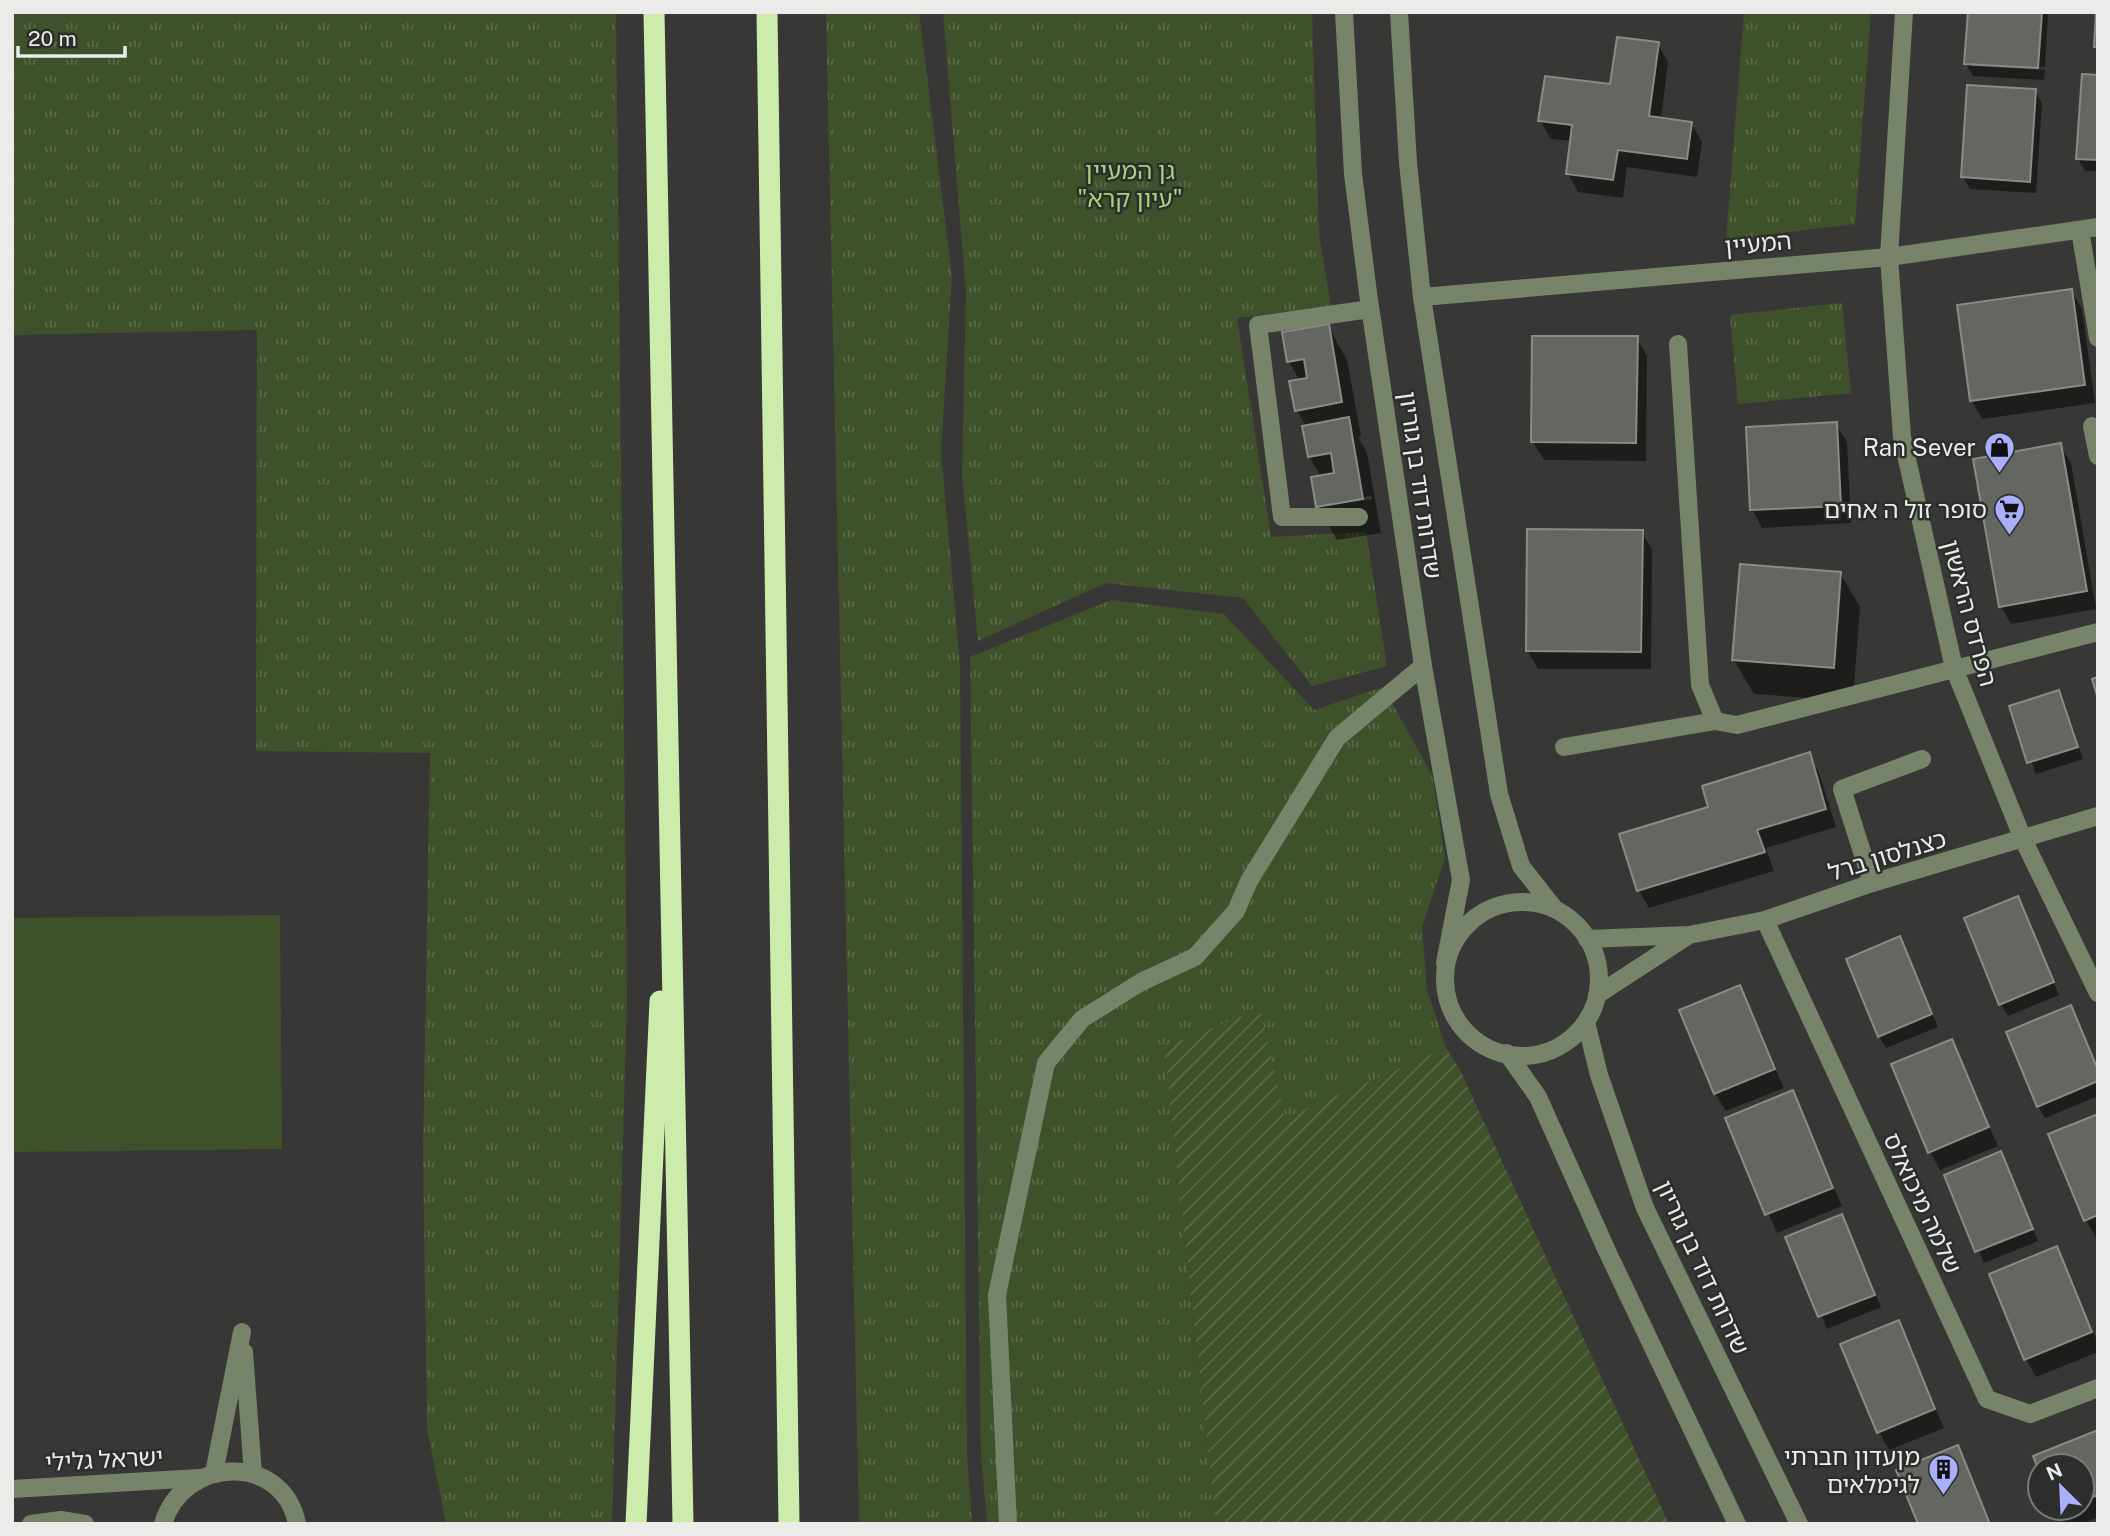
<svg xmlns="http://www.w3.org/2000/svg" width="2110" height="1536" font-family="'Public Sans','Noto Sans Hebrew',sans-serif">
<defs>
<pattern id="grass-tufts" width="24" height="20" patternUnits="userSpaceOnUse" patternTransform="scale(1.75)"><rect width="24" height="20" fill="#3f512a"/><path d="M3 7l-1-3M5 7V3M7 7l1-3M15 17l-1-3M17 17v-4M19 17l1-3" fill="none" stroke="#5b6a49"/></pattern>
<pattern id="garden-furrows" width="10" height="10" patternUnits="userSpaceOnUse" patternTransform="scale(1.75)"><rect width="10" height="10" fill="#3f512a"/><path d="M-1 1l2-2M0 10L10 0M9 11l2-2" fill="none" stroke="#5b6a49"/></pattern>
</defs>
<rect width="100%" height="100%" fill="#373835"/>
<g fill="url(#grass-tufts)">
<polygon points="12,12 616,12 627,1000 612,1524 446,1524 427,1428 423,1152 430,753 256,751 257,330 12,335"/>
<polygon points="826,12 919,12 952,275 941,451 960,666 967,1455 972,1524 859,1524"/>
<polygon points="943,12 1312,12 1319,235 1331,306 1237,318 1271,537 1366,532 1387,666 1312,686 1243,598 1106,583 978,641 962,475 966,292"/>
<polygon points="1744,12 1871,12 1855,224 1726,240"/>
<polygon points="1842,303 1851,393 1738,404 1730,315"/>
<polygon points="1111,600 1224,614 1314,710 1383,687 1432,775 1445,858 1422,927 1427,990 1446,1048 1285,1119 1164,1047 1216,1524 987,1524 981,1454 970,657"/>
</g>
<polygon fill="url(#garden-furrows)" points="1260,1009 1285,1118 1446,1048 1460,1070 1669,1524 1216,1524 1164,1047"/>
<polygon fill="#3f512a" points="280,915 282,1149 12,1152 12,918"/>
<g fill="#0007" fill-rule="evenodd">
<polygon points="1970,12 2048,12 2045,67 1971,63 1971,66 2045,70 2044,80 1973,76 1966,64"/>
<polygon points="1658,44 1668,62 1661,120 1691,123 1702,142 1697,177 1627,167 1623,198 1578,192 1568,174 1572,141 1551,139 1540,120 1612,86"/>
<polygon points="2098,77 2098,171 2085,171 2078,159"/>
<polygon points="2035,91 2042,103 2036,193 1970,189 1963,177"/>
<polygon points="2071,290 2082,309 2095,403 1982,419 1972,401 1959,306"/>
<path d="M1328,326L1347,360L1361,436L1358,437L1367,453L1381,533L1337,540L1318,506L1321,477L1309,456L1306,427L1297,410L1300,381L1289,362L1284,334ZM1371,496L1372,499L1351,502V499Z"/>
<polygon points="1637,338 1647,356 1646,461 1544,460 1533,442"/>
<polygon points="1836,424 1847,442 1851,523 1762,528 1752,509"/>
<polygon points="2060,445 2071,463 2096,609 2011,624 2001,606"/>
<polygon points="1642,532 1652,550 1651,669 1538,669 1528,651"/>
<polygon points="1840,573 1860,607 1853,701 1754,694 1734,660"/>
<polygon points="2059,692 2083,759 2036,774 2011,707"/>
<polygon points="1809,755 1819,773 1836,827 1766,848 1774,871 1649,908 1639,890 1710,808"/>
<polygon points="2017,898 2059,995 2008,1016 2001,1004"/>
<polygon points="1900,939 1938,1027 1886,1048 1879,1036"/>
<polygon points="1739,987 1784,1088 1726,1111 1715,1093"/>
<polygon points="2070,1007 2098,1069 2098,1096 2045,1118 2038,1106"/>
<polygon points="1951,1041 1998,1146 1940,1170 1930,1152"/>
<polygon points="1792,1092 1842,1206 1777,1233 1727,1119"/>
<polygon points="2098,1116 2098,1237 2096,1238 2086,1220"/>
<polygon points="2000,1153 2038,1241 1984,1263 1946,1176"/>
<polygon points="1841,1216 1881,1307 1827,1329 1788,1238"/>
<polygon points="2056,1249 2098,1343 2098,1352 2036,1377 2026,1359"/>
<polygon points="1898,1322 1944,1428 1889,1450 1879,1432"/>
<polygon points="2098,1431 2098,1517 2082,1524 2064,1524 2056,1508 2082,1508 2082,1466 2040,1466 2040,1469 2035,1457"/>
<polygon points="1957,1447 1992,1524 1920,1524"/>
</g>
<g fill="#636661" stroke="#898b87" stroke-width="2">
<polygon points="1968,12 2042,12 2038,68 1964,64"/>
<polygon points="2096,12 2098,12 2098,47 2094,47"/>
<polygon points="1617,37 1659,42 1649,116 1692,122 1687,159 1618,150 1613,180 1566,174 1572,125 1538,121 1545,76 1610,84"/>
<polygon points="2082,74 2098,75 2098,160 2076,159"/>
<polygon points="1967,85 2036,89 2030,182 1961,177"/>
<polygon points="2072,289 2085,385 1970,401 1957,305"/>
<polygon points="1329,324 1342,402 1295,411 1289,381 1307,378 1304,359 1287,362 1282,332"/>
<polygon points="1532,336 1638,336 1636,443 1531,442"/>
<polygon points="1349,417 1363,499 1316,507 1311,477 1334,473 1331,453 1308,457 1302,426"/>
<polygon points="1837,422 1841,506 1750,510 1746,427"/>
<polygon points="2061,443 2087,591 1999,607 1973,459"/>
<polygon points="1527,529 1643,530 1641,652 1526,651"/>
<polygon points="1740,564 1841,572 1834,668 1732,660"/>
<polygon points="2098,677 2098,699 2092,679"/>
<polygon points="2059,690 2078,747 2027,763 2009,706"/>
<polygon points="1810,752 1826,809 1757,830 1765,852 1637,891 1619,834 1708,807 1702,786"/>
<polygon points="2018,896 2054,982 1999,1005 1964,918"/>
<polygon points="1900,936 1932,1014 1878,1037 1846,959"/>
<polygon points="1740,985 1775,1069 1714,1094 1679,1010"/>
<polygon points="2071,1005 2098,1070 2098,1081 2037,1107 2006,1032"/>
<polygon points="1952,1039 1989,1127 1928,1153 1891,1064"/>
<polygon points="1793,1090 1833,1188 1765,1215 1725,1118"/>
<polygon points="2098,1114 2098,1215 2084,1221 2048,1134"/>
<polygon points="2001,1151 2033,1229 1975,1252 1944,1175"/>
<polygon points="1842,1214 1875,1295 1818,1317 1785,1237"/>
<polygon points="2057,1246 2092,1332 2024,1360 1989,1274"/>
<polygon points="1899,1320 1935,1409 1877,1433 1840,1344"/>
<polygon points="2098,1430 2098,1495 2082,1501 2082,1466 2040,1466 2040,1474 2033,1456"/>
<polygon points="1958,1445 1990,1524 1918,1524 1896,1470"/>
</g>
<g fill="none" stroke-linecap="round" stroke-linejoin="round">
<g stroke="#77846a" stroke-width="18">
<polyline points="1344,12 1353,174 1368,293 1423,666 1461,880 1445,963"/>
<polyline points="1399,12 1408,163 1422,297 1499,794 1521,866 1554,908"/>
<polyline points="1904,12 1889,257 1902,437 1954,668 2023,839 2098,993"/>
<polyline points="2080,230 2098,338"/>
<polyline points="1422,297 1889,257 2098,227"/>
<polyline points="1678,344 1700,685 1715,721 1737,725 2098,632"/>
<polyline points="2092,426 2098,456"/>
<polyline points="1359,517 1282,517 1258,325 1370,309"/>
<polyline points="1564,747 1715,721"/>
<polyline points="1872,883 1842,789 1922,759"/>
<circle cx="1522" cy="979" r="77"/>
<polyline points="1765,920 1987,1399 2030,1414 2098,1388"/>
<polyline points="1587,939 1689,935 1765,920 1872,883 2098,816"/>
<polyline points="1597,995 1686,937"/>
<polyline points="1586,1022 1599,1075 1645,1208 1799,1524"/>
<polyline points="1507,1053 1538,1097 1607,1251 1737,1524"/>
<polyline points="244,1352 253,1474"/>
<polyline points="214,1473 242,1332"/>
<polyline points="12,1489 199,1478"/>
<polyline points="31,1524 61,1520 85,1524"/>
<path d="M163,1524C183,1456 283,1452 297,1524"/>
<polyline points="1008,1524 997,1295 1046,1063 1082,1019 1141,982 1195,957 1236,911 1249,881 1337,738 1423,666"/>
</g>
<g stroke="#cdecac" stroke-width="21">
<polyline points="654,12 683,1524"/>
<polyline points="767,12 789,1524"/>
<polyline points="636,1524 660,1001"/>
</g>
</g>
<defs>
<symbol id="shop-pin" viewBox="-11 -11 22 30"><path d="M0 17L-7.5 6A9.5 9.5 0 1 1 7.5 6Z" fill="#a8b0fc" stroke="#2c2e2b"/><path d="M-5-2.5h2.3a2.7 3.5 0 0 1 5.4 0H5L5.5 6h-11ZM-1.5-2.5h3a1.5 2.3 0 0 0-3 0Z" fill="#111"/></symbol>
<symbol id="supermarket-pin" viewBox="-11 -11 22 30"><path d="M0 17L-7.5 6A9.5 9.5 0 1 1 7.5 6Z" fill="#a8b0fc" stroke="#2c2e2b"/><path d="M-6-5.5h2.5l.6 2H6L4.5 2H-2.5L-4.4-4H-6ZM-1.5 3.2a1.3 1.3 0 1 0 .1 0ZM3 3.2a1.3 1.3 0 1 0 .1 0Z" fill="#111"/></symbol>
<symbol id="building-pin" viewBox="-11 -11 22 30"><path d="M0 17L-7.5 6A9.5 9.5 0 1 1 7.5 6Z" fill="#a8b0fc" stroke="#2c2e2b"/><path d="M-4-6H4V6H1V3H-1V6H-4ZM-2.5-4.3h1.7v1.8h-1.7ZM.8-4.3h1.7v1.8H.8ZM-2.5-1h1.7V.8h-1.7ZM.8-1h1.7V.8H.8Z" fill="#111"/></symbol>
</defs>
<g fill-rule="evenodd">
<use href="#shop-pin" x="1982" y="430" width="35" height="47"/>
<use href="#supermarket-pin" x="1992" y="492" width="35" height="47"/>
<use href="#building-pin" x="1926" y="1452" width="35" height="47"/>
</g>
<g text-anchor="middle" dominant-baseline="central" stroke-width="5" stroke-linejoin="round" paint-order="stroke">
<g font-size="24" fill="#aad17b" stroke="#2c2e2b">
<text x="1130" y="170">גן המעיין<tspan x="1130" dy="28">"עיון קרא"</tspan></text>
</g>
<g font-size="24" fill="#ebecea" stroke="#2c2e2b">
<text transform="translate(1758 243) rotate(-5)">המעיין</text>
<text transform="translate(1421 485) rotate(82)">שדרות דוד בן גוריון</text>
<text transform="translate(1970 613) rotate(75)">הפרדס הראשון</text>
<text transform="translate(1887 855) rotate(-17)">כצנלסון ברל</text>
<text transform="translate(1923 1203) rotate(65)">שלמה מיכואלס</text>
<text transform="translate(1703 1267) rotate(65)">שדרות דוד בן גוריון</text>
<text transform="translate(104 1459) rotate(-3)">ישראל גלילי</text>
</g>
<g font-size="24" fill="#ebecea" stroke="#2c2e2b" text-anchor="end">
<text x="1976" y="447">Ran Sever</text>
<text x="1987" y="509">סופר זול ה אחים</text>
<text x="1920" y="1456">מןעדון חברתי<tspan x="1920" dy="28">לגימלאים</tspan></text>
</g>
</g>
<rect width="2110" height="1536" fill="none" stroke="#ebecea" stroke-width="28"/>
<g transform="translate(2061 1487) rotate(336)"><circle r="33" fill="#2c2e2b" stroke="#787a77" stroke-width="2"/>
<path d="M0-5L12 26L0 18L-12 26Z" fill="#a8b0fc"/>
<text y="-10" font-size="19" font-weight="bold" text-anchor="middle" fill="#ebecea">N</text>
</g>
<path d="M18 46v10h107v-10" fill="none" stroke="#ebecea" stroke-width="3.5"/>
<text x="28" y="46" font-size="21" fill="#ebecea" stroke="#2c2e2b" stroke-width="5" paint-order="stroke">20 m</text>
</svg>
